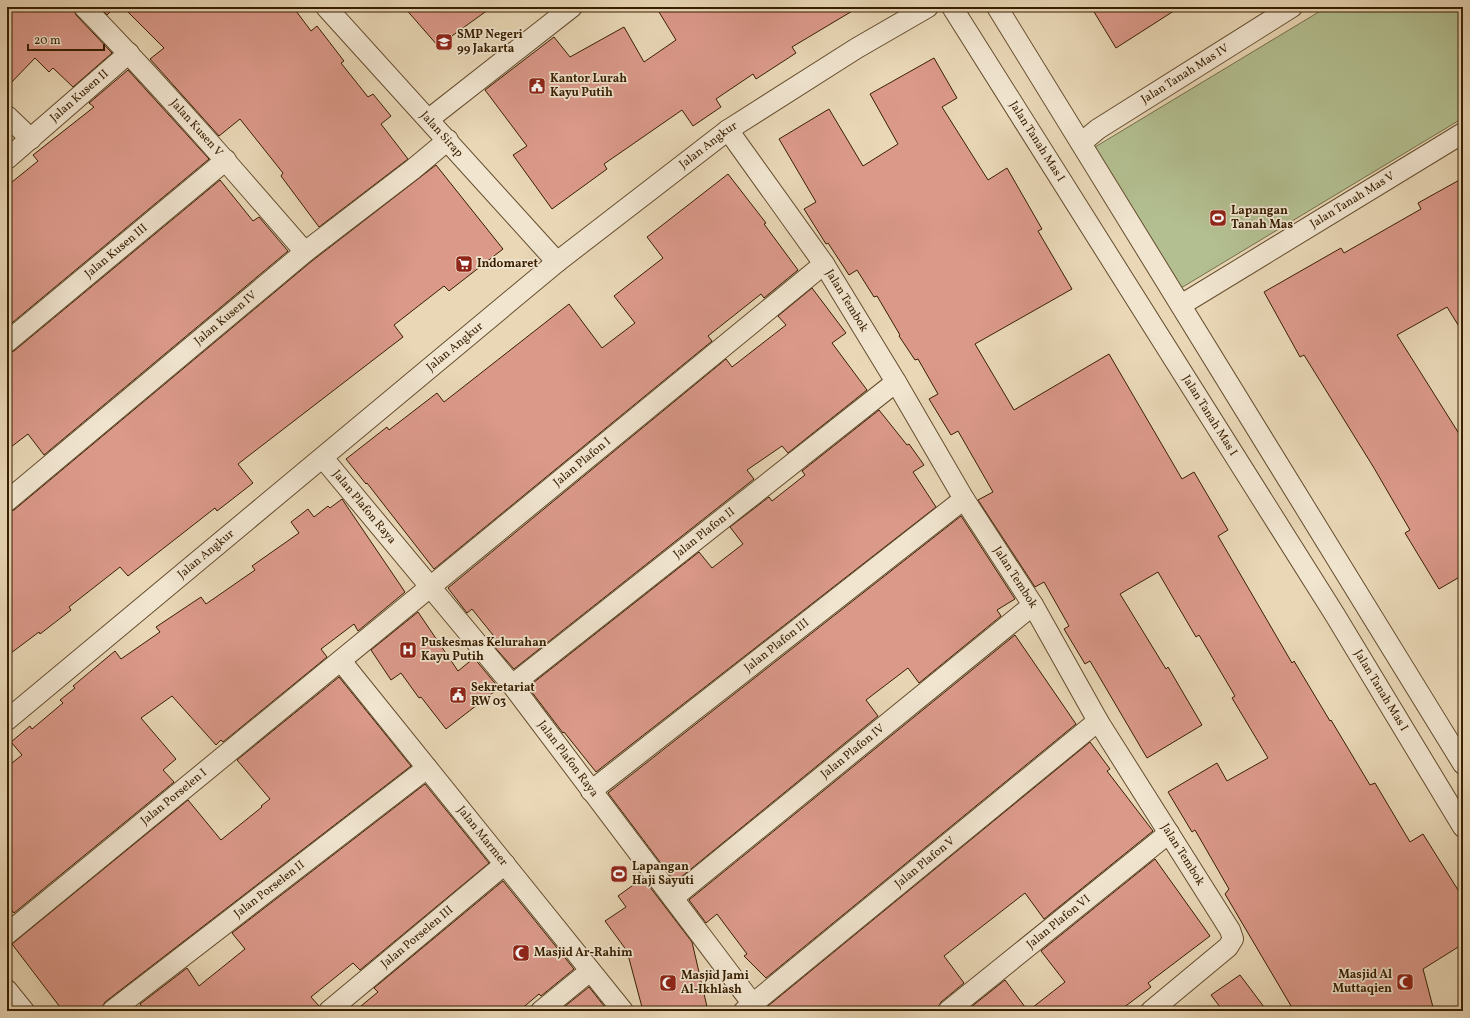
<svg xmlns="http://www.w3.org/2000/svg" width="1470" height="1018" font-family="Vollkorn,serif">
<rect width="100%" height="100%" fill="#e9d7b6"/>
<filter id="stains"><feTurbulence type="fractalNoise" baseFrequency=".005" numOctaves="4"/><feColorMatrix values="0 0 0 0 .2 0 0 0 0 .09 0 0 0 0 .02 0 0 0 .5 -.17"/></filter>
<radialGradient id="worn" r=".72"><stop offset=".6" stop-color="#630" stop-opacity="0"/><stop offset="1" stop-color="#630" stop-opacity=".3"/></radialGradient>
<polygon fill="#b3bf91" stroke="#766f48" points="1327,7 1463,7 1463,118 1181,288 1095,147"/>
<g fill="#db998a" stroke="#381f00">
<polygon points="7,7 73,7 76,15 112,53 73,87 53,68 49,72 35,58 7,87"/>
<polygon points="100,7 115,7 107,15"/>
<polygon points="123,7 293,7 311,31 317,26 344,61 341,63 368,97 373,94 391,116 381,124 408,159 319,227 281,176 283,173 240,119 219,136 150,59 164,48"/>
<polygon points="404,7 492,7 438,46"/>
<polygon points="656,7 859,7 792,47 796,53 756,79 753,74 716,99 721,107 693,126 682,110 604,164 607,169 552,209 513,155 527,146 485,90 554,37 570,57 624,27 644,62 676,40"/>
<polygon points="1091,7 1180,7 1116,48"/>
<polygon points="934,58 957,98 942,107 988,180 1007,168 1042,229 1038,231 1072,289 975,344 1014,410 1109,354 1182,479 1194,472 1228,530 1218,536 1292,663 1294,661 1330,721 1331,720 1370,785 1375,783 1410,842 1423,834 1463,898 1463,944 1423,969 1434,1011 1294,1011 1225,894 1229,889 1195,830 1192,832 1168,792 1217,763 1227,781 1268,758 1232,698 1235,696 1199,635 1196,637 1158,572 1120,594 1166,669 1168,667 1202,725 1147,758 1090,661 1085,664 1064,629 1069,626 1044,582 1035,587 978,500 993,492 958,431 951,435 929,399 938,394 918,359 915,360 899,336 900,335 877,296 874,297 857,270 849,275 828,243 826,244 804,209 816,202 779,139 829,109 863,166 898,144 870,94"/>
<polygon points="128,70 209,159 7,327 7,186 38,161 33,155 94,107 89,103"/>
<polygon points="436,165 503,249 449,291 444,286 394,325 403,337 238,464 253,483 217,511 215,508 128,576 120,567 69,607 71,610 40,634 39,632 7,656 7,512 14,510 312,261"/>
<polygon points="728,174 766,223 764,224 798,270 764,298 761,294 708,336 712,341 434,569 367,483 366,484 346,459 387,427 389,430 437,393 444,402 569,304 602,348 635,323 614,296 663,258 647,237"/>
<polygon points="1463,178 1463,333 1447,307 1397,335 1463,440 1463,575 1439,589 1405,533 1410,530 1374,468 1304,355 1300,357 1264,292 1341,248 1344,253 1421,209 1418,203"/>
<polygon points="220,180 253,221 259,217 288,251 44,455 28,434 7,450 7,353 14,351"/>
<polygon points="812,288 846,333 832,343 867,390 788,453 782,446 747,470 754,479 514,669 492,644 497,640 472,609 467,613 448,588 726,359 732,367 786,325 778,316"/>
<polygon points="879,410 907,445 909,444 924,465 913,472 936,507 596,772 564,732 563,733 528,687 699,552 712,568 743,544 730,527 769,497 772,501 805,475 802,471"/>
<polygon points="342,499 405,592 358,631 354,624 321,649 327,657 223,742 221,740 216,745 172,696 141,718 176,759 163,770 174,782 14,913 7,905 7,767 22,755 11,742 30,726 32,729 63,703 60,700 75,688 73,686 115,651 121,659 160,632 156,627 201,597 206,604 255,570 252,566 299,533 291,522 308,509 314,517 328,506 330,508"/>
<polygon points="961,516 1015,599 997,610 1001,616 919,683 908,668 866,700 878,716 675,882 608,793"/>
<polygon points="418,612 458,671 474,658 499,688 446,729 421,697 419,698 401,673 391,680 371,650"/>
<polygon points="1015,635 1076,724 766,978 744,956 747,954 717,914 706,923 689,900"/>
<polygon points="339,677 411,766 105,1002 101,1011 63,1011 12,944 188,800 221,840 262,807 261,806 270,799 237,760"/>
<polygon points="1090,742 1110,769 1107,771 1153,831 1044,919 1025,893 944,956 964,983 941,1002 937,1011 771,1011 768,1006"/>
<polygon points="425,784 489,863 360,970 353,963 311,997 319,1006 318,1011 146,1011 140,1004 187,968 199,986 245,949 232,933"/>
<polygon points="1155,859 1210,936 1148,983 1151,987 1119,1011 966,1011 1005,980 1028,1011 1065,982 1041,951"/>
<polygon points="643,878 692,942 708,1011 643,1011 627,951 605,921 626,907 618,896"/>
<polygon points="503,881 574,969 541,996 539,994 519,1011 355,1011 378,992 374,988"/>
<polygon points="1240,975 1267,1011 1223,1011 1211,995"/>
<polygon points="589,987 608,1011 559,1011"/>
</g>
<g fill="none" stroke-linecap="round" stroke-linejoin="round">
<defs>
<g id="minor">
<path id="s1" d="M84,7C161,86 233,169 305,252"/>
<path id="s2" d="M326,7L557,262"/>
<path id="s3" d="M952,7L1335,615L1463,827"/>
<polyline points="997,7 1463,764"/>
<polyline points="7,116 31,139"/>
<polyline points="429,119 572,7"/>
<path id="s4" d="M728,130L824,264L896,382L964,499L1033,605L1098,721L1230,930L1233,939L1228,947L1151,1011"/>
<path id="s5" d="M1081,143L1098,129L1292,7"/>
<path id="s6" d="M7,159L129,53"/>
<path id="s7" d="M1181,305L1463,133"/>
<path id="s8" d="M7,342L226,160"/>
<path id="s9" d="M323,458L512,685L758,1011"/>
<path id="s10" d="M7,501L305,252L412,170L448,140"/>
<path id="s11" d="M341,661L623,1011"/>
<path id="s12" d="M512,685L896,382"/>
<path id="s13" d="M7,720L557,262L728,130L857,48L928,7"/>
<path id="s14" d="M591,791L964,499"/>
<path id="s15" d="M673,898L1033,605"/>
<path id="s16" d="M7,934L824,264"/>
<polyline points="7,990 24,1011"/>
<path id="s17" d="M112,1011L427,768"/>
<path id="s18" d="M329,1011L505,864"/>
<polyline points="541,1011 590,971"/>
<path id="s19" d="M744,1011L1098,721"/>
<path id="s20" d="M948,1011L1169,833"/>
</g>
</defs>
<use href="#minor" stroke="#644d2e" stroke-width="22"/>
<use href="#minor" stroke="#f1e5d0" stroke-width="20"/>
</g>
<defs>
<symbol id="school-square" viewBox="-11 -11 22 22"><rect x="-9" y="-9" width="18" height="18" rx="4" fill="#8f2418" stroke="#f1e5d0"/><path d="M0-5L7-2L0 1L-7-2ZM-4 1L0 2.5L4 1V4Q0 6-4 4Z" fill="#fff"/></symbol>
<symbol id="civic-square" viewBox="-11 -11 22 22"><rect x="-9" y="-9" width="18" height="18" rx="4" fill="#8f2418" stroke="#f1e5d0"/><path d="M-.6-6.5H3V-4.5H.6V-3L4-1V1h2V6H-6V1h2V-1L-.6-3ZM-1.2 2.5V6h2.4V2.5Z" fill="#fff"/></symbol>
<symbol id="stadium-square" viewBox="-11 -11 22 22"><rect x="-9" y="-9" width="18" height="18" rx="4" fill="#8f2418" stroke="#f1e5d0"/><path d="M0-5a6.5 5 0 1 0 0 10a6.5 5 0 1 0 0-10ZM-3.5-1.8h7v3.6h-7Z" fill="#fff"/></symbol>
<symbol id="supermarket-square" viewBox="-11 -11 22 22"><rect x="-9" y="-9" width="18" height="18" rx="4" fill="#8f2418" stroke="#f1e5d0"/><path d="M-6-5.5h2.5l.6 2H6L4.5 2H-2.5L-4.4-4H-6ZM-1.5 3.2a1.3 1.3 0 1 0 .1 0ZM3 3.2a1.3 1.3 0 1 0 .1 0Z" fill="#fff"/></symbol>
<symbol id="hospital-square" viewBox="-11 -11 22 22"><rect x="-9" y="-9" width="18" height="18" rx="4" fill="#8f2418" stroke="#f1e5d0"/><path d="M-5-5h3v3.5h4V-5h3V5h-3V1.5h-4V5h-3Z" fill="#fff"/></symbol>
<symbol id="mosque-square" viewBox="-11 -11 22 22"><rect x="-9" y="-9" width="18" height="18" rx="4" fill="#8f2418" stroke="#f1e5d0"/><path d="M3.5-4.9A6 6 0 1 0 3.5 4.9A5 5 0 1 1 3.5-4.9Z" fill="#fff"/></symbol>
</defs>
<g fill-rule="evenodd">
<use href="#school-square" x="434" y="32" width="20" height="20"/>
<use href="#civic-square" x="527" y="76" width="20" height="20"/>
<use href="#stadium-square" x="1208" y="208" width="20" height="20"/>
<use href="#supermarket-square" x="454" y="254" width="20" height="20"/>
<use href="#hospital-square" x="398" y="640" width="20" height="20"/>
<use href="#civic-square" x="448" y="685" width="20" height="20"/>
<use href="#stadium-square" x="609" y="864" width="20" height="20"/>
<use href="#mosque-square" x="511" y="943" width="20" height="20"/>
<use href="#mosque-square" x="1395" y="972" width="20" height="20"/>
<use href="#mosque-square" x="658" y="973" width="20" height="20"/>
</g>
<g text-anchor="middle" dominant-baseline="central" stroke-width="3.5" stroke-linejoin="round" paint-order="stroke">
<g font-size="12" font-weight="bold" fill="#381f00" stroke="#f1e5d0" text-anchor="start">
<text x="457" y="35">SMP Negeri<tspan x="457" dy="14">99 Jakarta</tspan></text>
<text x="550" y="79">Kantor Lurah<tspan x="550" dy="14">Kayu Putih</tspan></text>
<text x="1231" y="211">Lapangan<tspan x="1231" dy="14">Tanah Mas</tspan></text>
<text x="477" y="264">Indomaret</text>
<text x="421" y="643">Puskesmas Kelurahan<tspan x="421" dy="14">Kayu Putih</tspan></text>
<text x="471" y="688">Sekretariat<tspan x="471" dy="14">RW 03</tspan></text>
<text x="632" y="867">Lapangan<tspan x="632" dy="14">Haji Sayuti</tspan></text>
<text x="534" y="953">Masjid Ar-Rahim</text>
<text x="1392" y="975" text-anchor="end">Masjid Al<tspan x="1392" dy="14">Muttaqien</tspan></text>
<text x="681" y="976">Masjid Jami<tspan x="681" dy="14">Al-Ikhlash</tspan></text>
</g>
<g font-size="12" fill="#381f00" stroke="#f1e5d0">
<text stroke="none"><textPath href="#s5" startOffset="125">Jalan Tanah Mas IV</textPath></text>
<text stroke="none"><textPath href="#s6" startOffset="96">Jalan Kusen II</textPath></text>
<text stroke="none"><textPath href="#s1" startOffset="165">Jalan Kusen V</textPath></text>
<text stroke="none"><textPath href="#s2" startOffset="172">Jalan Sirap</textPath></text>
<text stroke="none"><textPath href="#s3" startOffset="159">Jalan Tanah Mas I</textPath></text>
<text stroke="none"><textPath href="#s13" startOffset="907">Jalan Angkur</textPath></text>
<text stroke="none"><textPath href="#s7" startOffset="201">Jalan Tanah Mas V</textPath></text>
<text stroke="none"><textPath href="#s8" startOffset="142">Jalan Kusen III</textPath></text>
<text stroke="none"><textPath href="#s4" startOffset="208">Jalan Tembok</textPath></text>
<text stroke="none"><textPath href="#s10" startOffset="285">Jalan Kusen IV</textPath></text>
<text stroke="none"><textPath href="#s13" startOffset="583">Jalan Angkur</textPath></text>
<text stroke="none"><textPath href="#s3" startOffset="483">Jalan Tanah Mas I</textPath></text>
<text stroke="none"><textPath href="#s16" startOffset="744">Jalan Plafon I</textPath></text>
<text stroke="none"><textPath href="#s9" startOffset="64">Jalan Plafon Raya</textPath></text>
<text stroke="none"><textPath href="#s12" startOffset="245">Jalan Plafon II</textPath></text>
<text stroke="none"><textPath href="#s13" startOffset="259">Jalan Angkur</textPath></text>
<text stroke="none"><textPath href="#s4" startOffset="532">Jalan Tembok</textPath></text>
<text stroke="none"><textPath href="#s14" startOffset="236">Jalan Plafon III</textPath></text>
<text stroke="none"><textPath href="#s3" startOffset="807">Jalan Tanah Mas I</textPath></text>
<text stroke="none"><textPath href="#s15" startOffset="232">Jalan Plafon IV</textPath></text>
<text stroke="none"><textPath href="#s9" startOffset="388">Jalan Plafon Raya</textPath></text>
<text stroke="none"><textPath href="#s16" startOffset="216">Jalan Porselen I</textPath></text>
<text stroke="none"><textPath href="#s11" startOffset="225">Jalan Marmer</textPath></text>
<text stroke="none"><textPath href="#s4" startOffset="856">Jalan Tembok</textPath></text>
<text stroke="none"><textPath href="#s19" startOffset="234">Jalan Plafon V</textPath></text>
<text stroke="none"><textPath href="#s17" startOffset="199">Jalan Porselen II</textPath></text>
<text stroke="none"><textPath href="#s20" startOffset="142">Jalan Plafon VI</textPath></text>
<text stroke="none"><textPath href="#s18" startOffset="115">Jalan Porselen III</textPath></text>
</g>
</g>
<rect width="1470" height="1018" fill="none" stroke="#e9d7b6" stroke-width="24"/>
<rect x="8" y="8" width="1454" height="1002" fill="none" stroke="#381f00" stroke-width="2"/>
<rect x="12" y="12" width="1446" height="994" fill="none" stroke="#381f00"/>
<path d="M28 44v6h76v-6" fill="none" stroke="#381f00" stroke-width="2"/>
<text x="34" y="44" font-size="12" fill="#381f00" stroke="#f1e5d0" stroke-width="3" paint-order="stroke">20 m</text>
<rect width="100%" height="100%" filter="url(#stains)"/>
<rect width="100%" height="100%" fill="url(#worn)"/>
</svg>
